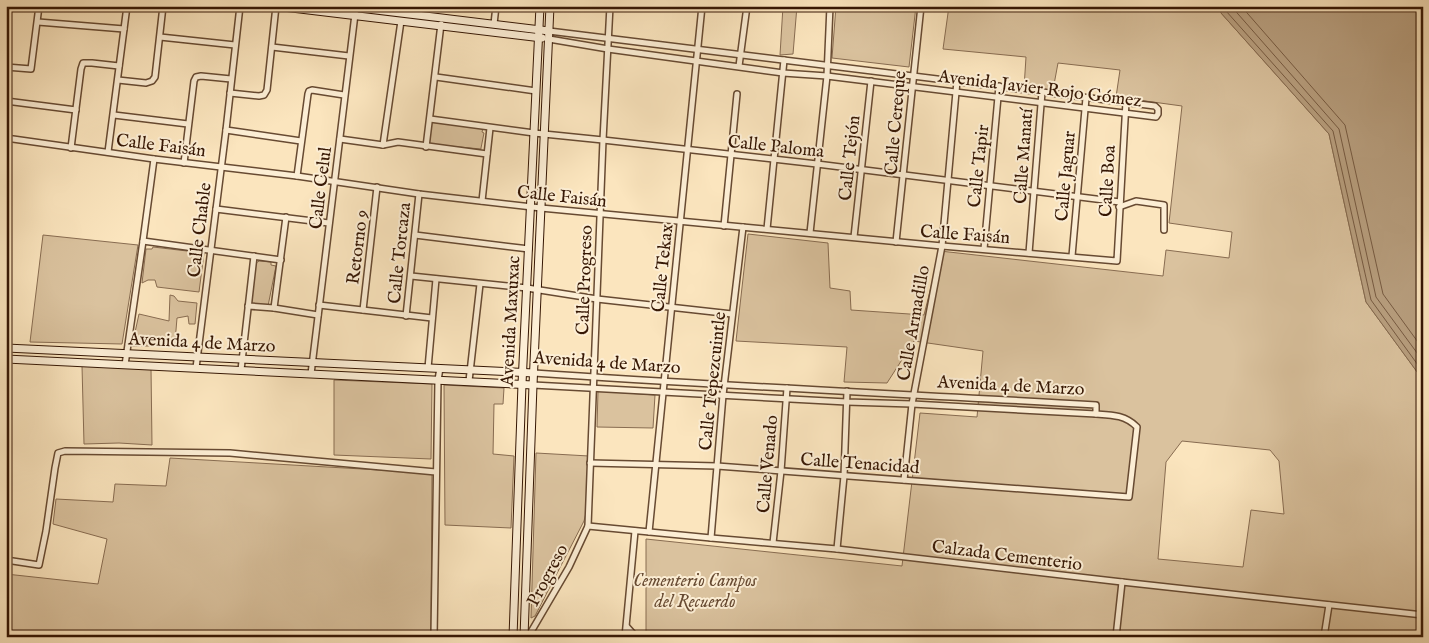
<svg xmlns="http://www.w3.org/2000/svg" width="1429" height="643" font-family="'IM FELL English',serif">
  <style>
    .green { fill: #dac29e; stroke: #886c51; fill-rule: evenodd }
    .water { fill: #b89f7f; stroke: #84694e }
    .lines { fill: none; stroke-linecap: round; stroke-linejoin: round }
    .shore { stroke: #775b42; stroke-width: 1 }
    .street-casing { stroke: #674a32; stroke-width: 8 }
    .secondary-casing { stroke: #361704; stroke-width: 9 }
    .street { stroke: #fceed5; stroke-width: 5 }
    .secondary { stroke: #fceed5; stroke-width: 7 }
    .labels { text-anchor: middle; stroke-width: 4; stroke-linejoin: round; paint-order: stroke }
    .street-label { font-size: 18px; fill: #361704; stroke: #fceed5 }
    .park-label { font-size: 18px; font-style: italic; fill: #674a32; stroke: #fceed5 }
  </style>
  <rect width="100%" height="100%" fill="#fbe5be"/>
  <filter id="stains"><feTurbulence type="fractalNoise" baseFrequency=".004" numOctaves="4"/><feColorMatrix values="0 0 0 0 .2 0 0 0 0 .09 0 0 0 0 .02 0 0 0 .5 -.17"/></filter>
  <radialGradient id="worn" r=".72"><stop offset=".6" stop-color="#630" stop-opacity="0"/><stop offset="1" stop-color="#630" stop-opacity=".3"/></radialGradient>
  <!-- green -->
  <g class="green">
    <polygon points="783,6 797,6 793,54 780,55"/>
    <polygon points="836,6 916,6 909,67 832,58"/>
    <path d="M949,6h271l1,7 108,121 37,168 57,78v257h-777v-98l256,27 18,-153 57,4 6,-66 -69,-10 -27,42 -43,-1 3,-35 -111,-6 12,-107 80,9 2,45 20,3 1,19 73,5 16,-64 223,25 3,-26 63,8 3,-26 -63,-9 13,-117 -66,-9 4,-27 -62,-7 -5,27 -29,-2 2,-31 -83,-8zM1182,441l88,9 9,11 5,53 -33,-4 -8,57 -85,-8 8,-97z"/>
    <polygon points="431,121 483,128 482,132 484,133 481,148 481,149 427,144"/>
    <polygon points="43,235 138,245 122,344 30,342"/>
    <polygon points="153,247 204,253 199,292 157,287 155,280 148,280 142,283 146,249 152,249"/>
    <polygon points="259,261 271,262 271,265 276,266 268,306 248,303 254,262 258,262"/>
    <polygon points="170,295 174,296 178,301 197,303 195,324 189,324 188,316 177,318 175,342 182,342 181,346 132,346 139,314 169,321"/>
    <polygon points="82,366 151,368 152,445 119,443 84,444"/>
    <polygon points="334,380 432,384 431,459 334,455"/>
    <polygon points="444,385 504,388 503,404 494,404 493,454 514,456 511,528 445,525"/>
    <polygon points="598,391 655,395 653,428 597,427"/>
    <polygon points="536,453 589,456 587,509 584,521 535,616 531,618"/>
    <polygon points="170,458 432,473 431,637 6,637 6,574 98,584 107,539 53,524 56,499 113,502 115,484 166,486"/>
  </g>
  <!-- water -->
  <polygon class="water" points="1220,6 1423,6 1423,380 1366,302 1329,134 1221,13"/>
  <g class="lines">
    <!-- shore -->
    <g class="shore">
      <polyline points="1225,6 1226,11 1333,131 1371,300 1423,372"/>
      <polyline points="1231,6 1339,129 1376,297 1423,361"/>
      <polyline points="1241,6 1345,125 1383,294 1423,349"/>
    </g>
    <defs>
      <g id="street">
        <polyline points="38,22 124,29"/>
        <polyline points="494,24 496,6"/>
        <polyline points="160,37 235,45"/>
        <polyline points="549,39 608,49 783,73 827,76 1156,117 1158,114 1158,109 1155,106 549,31"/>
        <polyline points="272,47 349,56"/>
        <polyline points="739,66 747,6"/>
        <polyline points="6,67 31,69 39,6"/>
        <polyline points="436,77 536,91"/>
        <polyline points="118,80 146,83 152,81 155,77 163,6"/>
        <polyline points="230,93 259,96 264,95 267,90 276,6"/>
        <polyline points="6,101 76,110"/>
        <polyline points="114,115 188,124"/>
        <polyline points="430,119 534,133 603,140 817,164 1120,202"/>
        <polyline points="226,130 301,141"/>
        <polyline points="6,138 154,159 297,176 419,194 541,208 942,246 1117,261 1126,102"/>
        <polyline points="340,139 383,145 398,142 487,154"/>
        <polyline points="383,145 401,21"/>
        <polyline points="426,147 441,24"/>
        <polyline points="71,148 81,69 83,63 92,63 119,66"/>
        <polyline points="108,152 127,6"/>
        <polyline points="184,163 194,81 196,77 201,76 231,79"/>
        <polyline points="297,176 308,94 309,91 312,90 344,95"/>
        <polyline points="482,201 490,128"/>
        <polyline points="1119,207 1136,201 1164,205 1164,230"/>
        <polyline points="216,209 329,223"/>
        <polyline points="724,226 737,94"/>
        <polyline points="767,229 784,60"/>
        <polyline points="810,233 827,76 830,6"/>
        <polyline points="415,235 529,249"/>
        <polyline points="854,237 871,81"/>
        <polyline points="143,241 281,260"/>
        <polyline points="896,242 921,6"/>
        <polyline points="984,249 999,86"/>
        <polyline points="1029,253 1042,92"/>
        <polyline points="1072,256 1086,98"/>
        <polyline points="411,276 527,288 597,299 732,314"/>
        <polyline points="319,305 432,318"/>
        <polyline points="248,306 274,308 318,315"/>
        <polyline points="274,308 286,217"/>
        <polyline points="363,310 377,187"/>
        <polyline points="406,316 419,194"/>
        <polyline points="125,365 143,241 154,159"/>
        <polyline points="196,368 226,130 240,6"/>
        <polyline points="428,368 436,279"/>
        <polyline points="241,370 254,256"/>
        <polyline points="311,374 356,6"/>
        <polyline points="469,381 480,284"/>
        <path d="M533,385l314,17 65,2 184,10v-9c-187,-11 -375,-19 -562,-32"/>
        <path d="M590,463l127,3 412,31 8,-70c-12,-12 -25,-12 -41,-13"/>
        <polyline points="904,480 912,404 942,246 957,81"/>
        <polyline points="588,526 711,538 837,549 1122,582 1423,615"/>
        <polyline points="649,532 702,6"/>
        <polyline points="711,538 723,395 743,227"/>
        <polyline points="773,543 781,471 787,388"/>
        <polyline points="837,549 844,476 847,391"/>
        <polyline points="6,560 39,565 46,531 55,468 58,453 65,451 230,453 436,472"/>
        <polyline points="627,627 636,637"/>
        <polyline points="434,637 438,380 440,368"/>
        <polyline points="528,637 569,567 588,526 603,140 610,6"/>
        <polyline points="625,637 635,531"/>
        <polyline points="1116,637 1122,582"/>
        <polyline points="1324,637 1329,605"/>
      </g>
      <g id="secondary">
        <polyline points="275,6 542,38"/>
        <polyline points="343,6 549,31"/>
        <polyline points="6,348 534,373"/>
        <polyline points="6,359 533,385"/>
        <polyline points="513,637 522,384 540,6"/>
        <polyline points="524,637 533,385 550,6"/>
      </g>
    </defs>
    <!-- street casing -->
    <use href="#street" class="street-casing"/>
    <!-- secondary casing -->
    <use href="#secondary" class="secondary-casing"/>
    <!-- street -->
    <use href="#street" class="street"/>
    <!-- secondary -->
    <use href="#secondary" class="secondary"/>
  </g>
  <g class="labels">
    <!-- street labels -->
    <g class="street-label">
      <text transform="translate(1040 88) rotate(7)" y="6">Avenida Javier Rojo Gómez</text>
      <text transform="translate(895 123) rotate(-85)" y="6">Calle Cereque</text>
      <text transform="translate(161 145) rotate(7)" y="6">Calle Faisán</text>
      <text transform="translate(776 146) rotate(6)" y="6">Calle Paloma</text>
      <text transform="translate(1023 156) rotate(-86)" y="6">Calle Manatí</text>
      <text transform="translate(849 158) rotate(-84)" y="6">Calle Tejón</text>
      <text transform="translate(978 166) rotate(-84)" y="6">Calle Tapir</text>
      <text transform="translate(1065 176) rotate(-85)" y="6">Calle Jaguar</text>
      <text transform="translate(1107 181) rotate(-87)" y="6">Calle Boa</text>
      <text transform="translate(320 188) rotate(-83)" y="6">Calle Celul</text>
      <text transform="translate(562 196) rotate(6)" y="6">Calle Faisán</text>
      <text transform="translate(199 230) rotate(-83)" y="6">Calle Chable</text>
      <text transform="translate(965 234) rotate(4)" y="6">Calle Faisán</text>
      <text transform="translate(357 247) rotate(-83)" y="6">Retorno 9</text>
      <text transform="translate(399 253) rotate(-84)" y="6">Calle Torcaza</text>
      <text transform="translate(662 268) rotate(-84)" y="6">Calle Tekax</text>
      <text transform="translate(584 280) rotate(-88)" y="6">Calle Progreso</text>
      <text transform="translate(510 321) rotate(-87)" y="6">Avenida Maxuxac</text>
      <text transform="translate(913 323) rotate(-80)" y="6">Calle Armadillo</text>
      <text transform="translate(202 342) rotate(3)" y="6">Avenida 4 de Marzo</text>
      <text transform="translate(607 362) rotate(4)" y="6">Avenida 4 de Marzo</text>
      <text transform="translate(712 381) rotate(-84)" y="6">Calle Tepezcuintle</text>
      <text transform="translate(1011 385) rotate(3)" y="6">Avenida 4 de Marzo</text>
      <text transform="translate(860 463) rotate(4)" y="6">Calle Tenacidad</text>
      <text transform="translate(767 464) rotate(-85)" y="6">Calle Venado</text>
      <text transform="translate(1007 555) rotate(7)" y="6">Calzada Cementerio</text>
      <text transform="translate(547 575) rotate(-62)" y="6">Progreso</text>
    </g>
    <!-- park labels -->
    <g class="park-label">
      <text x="695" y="586">Cementerio Campos<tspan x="695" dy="21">del Recuerdo</tspan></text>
    </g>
  </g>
  <!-- margin -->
  <rect width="1429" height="643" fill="none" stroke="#fbe5be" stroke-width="25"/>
  <rect x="8" y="8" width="1414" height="628" fill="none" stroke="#361704" stroke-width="2.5"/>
  <rect x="12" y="12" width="1404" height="618" fill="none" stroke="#361704"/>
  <rect width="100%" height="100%" filter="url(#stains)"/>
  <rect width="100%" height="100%" fill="url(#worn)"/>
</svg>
